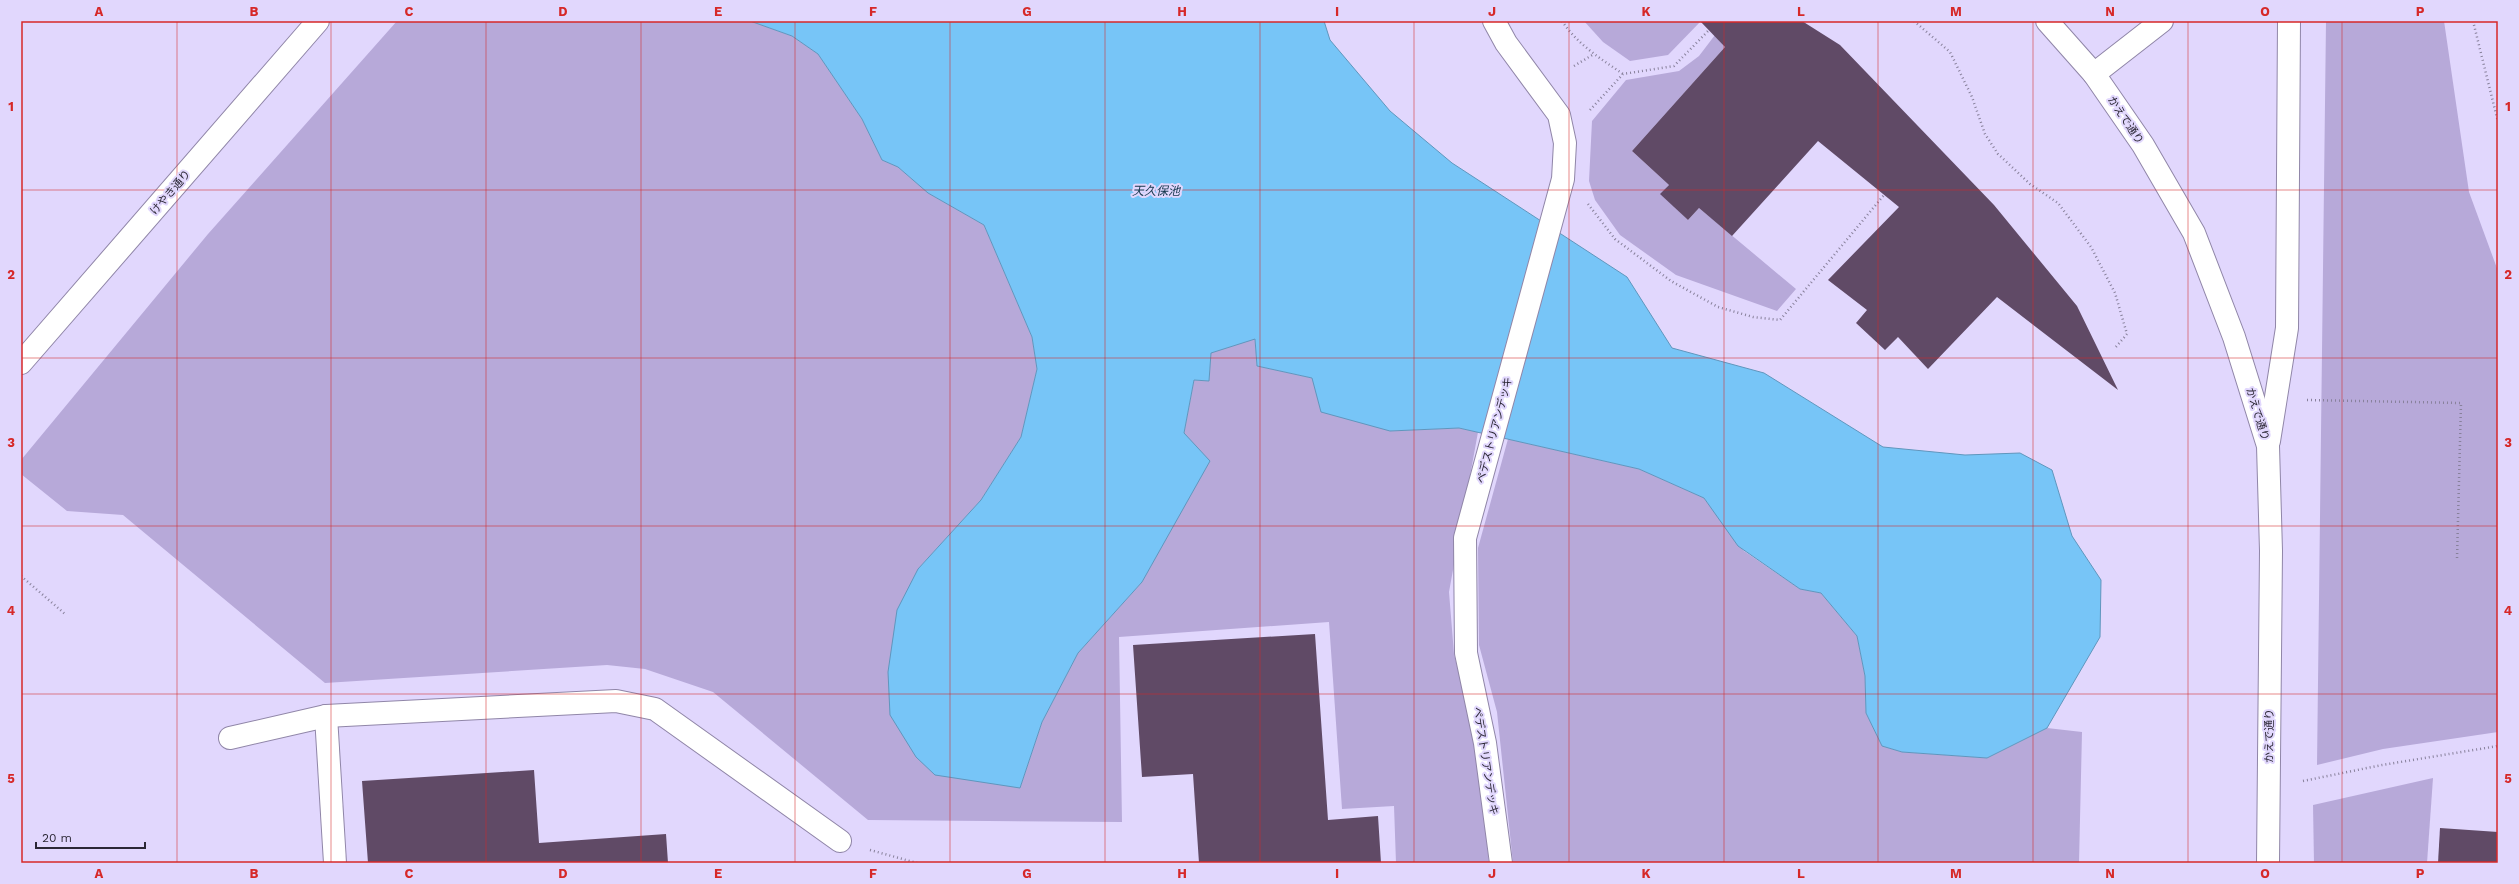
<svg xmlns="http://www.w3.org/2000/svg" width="2519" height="884" font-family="'Work Sans','Noto Sans JP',sans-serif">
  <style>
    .green { fill: #b7a9d9 }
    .water { fill: #77c5f7; stroke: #6096bd }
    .building { fill: #604a66 }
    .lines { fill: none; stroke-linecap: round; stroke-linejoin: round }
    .minor-casing { stroke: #9086a8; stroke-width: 24 }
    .path { stroke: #88819b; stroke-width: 2.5; stroke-dasharray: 1 3; stroke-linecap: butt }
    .minor { stroke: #fff; stroke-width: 22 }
    .grid { fill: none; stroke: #d62828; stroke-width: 1; stroke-opacity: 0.55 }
    .labels { text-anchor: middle; stroke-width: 4; stroke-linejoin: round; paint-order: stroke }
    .street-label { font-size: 11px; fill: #2b2735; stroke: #e1d7fd }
    .water-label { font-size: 12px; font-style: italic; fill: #13354a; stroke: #e1d7fd }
    .neatline { fill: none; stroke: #d62828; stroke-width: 1.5 }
    .grid-label { font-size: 13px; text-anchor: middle; font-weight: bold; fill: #d62828 }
  </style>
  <rect width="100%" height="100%" fill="#e1d7fd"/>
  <!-- green -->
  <g class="green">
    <polygon points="397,21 750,21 792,36 818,54 862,119 882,160 898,167 928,193 984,225 1032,337 1037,369 1021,437 981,500 918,569 1020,788 1042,722 1078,653 1142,582 1184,433 1194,380 1209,381 1211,353 1255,338 1257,366 1312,378 1390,431 1459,428 1478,432 1449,592 1454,654 1476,742 1489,863 1396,863 1394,806 1342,809 1329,622 1119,637 1122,822 868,820 713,692 645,669 607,665 325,683 123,515 67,511 21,474 21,460 208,234"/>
    <polygon points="1584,21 1701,21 1668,55 1630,61 1603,42"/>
    <polygon points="2326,21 2444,21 2469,192 2498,271 2498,732 2383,749 2317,765"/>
    <polygon points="1715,35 1725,47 1632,151 1669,185 1661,194 1688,220 1699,208 1796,289 1777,311 1676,275 1620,235 1595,200 1589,181 1592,121 1626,80 1679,71 1699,56"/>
    <polygon points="1508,439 1639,469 1704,498 1744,551 1800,589 1821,593 1857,636 1865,676 1866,713 1882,746 1902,752 1987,758 2047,728 2082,732 2079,863 1513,863 1497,712 1479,645 1478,548"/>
    <polygon points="2433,778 2427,863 2314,863 2313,805"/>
  </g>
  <!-- water -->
  <polygon class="water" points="750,21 1324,21 1330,40 1390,111 1452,163 1627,277 1672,348 1764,373 1883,447 1965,455 2020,453 2052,470 2072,536 2101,580 2100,637 2047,728 1987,758 1902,752 1882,746 1866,713 1865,676 1857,636 1821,593 1800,589 1738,546 1704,498 1639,469 1459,428 1390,431 1321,412 1312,378 1257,366 1255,339 1211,353 1209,381 1194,380 1184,433 1210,461 1142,582 1078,653 1042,722 1020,788 935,775 916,757 890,715 888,672 897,610 918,569 981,500 1021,437 1037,369 1032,337 984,225 928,193 898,167 882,160 862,119 818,54 792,36"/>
  <!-- building -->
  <g class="building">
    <polygon points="1700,21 1802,21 1840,45 1994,205 2077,306 2118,390 1997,297 1928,369 1898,337 1885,350 1856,323 1867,310 1828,280 1899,207 1818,141 1732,236 1699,208 1688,220 1660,194 1669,185 1632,151 1725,47"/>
    <polygon points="1315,634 1328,820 1378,816 1381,863 1199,863 1193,774 1142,777 1133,645"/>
    <polygon points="534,770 539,843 666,834 668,863 368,863 362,781"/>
    <polygon points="2440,828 2498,832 2498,863 2438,863"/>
  </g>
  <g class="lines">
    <defs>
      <g id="minor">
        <polyline points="1494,21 1506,43 1559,115 1565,143 1563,179 1465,538 1466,653 1485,743 1501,863"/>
        <polyline points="2047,21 2094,74 2143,145 2194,233 2234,337 2268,446 2271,551 2268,863"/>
        <polyline points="2094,74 2162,21"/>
        <polyline points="21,363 318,21"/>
        <polyline points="2269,441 2287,328 2289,21"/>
        <polyline points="326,716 335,863"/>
        <polyline points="230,738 326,716 616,701 655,709 840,841"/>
      </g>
    </defs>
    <!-- minor casing -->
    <use href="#minor" class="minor-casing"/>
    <!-- path -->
    <g class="path">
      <path d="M1562,21c15,23 39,38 61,53"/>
      <polyline points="1914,21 1950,52 1972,97 1985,134 1998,154 2030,184 2058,203 2091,247 2115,293 2127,334 2115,348"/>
      <polyline points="2473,21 2498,122"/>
      <polyline points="1574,66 1594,54"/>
      <polyline points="1590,110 1623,74 1674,66 1709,30"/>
      <polyline points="1588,204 1615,239 1671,281 1718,307 1753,317 1780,320 1884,195"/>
      <polyline points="2307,400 2461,403 2457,559"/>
      <polyline points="21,576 65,614"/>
      <polyline points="2303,781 2382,765 2498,746"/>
      <polyline points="870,850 917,863"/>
    </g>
    <!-- minor -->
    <use href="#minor" class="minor"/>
  </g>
  <!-- grid -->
  <path class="grid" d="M177,21v842M331,21v842M486,21v842M641,21v842M795,21v842M950,21v842M1105,21v842M1260,21v842M1414,21v842M1569,21v842M1724,21v842M1878,21v842M2033,21v842M2188,21v842M2342,21v842M21,190h2477M21,358h2477M21,526h2477M21,694h2477"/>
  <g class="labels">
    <!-- street labels -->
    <g class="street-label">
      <text transform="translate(2126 120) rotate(56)" y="4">かえで通り</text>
      <text transform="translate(170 192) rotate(-49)" y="4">けやき通り</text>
      <text transform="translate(2258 414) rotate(73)" y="4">かえで通り</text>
      <text transform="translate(1494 430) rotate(-75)" y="4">ペデストリアンデッキ</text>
      <text transform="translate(2269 736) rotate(-90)" y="4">かえで通り</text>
      <text transform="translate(1486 761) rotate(81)" y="4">ペデストリアンデッキ</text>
    </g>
    <!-- water labels -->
    <g class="water-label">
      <text x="1156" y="195">天久保池</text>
    </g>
  </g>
  <!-- border -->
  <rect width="2519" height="884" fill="none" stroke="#e1d7fd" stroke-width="44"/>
  <!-- scale -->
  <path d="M36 842v6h109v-6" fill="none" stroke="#2b2735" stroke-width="2"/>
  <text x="42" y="842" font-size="12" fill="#2b2735" stroke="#e1d7fd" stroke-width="3" paint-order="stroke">20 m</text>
  <rect x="22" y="22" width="2475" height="840" class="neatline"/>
  <g class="grid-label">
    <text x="99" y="16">A</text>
    <text x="254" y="16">B</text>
    <text x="409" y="16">C</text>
    <text x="563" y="16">D</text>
    <text x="718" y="16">E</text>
    <text x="873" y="16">F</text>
    <text x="1027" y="16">G</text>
    <text x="1182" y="16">H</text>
    <text x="1337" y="16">I</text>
    <text x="1492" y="16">J</text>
    <text x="1646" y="16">K</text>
    <text x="1801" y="16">L</text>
    <text x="1956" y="16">M</text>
    <text x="2110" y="16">N</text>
    <text x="2265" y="16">O</text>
    <text x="2420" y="16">P</text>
    <text x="11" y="111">1</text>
    <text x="2508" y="111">1</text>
    <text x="11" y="279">2</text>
    <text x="2508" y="279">2</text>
    <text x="11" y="447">3</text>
    <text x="2508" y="447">3</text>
    <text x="11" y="615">4</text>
    <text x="2508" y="615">4</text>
    <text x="11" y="783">5</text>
    <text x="2508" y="783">5</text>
    <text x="99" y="878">A</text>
    <text x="254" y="878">B</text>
    <text x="409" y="878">C</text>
    <text x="563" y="878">D</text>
    <text x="718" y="878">E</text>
    <text x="873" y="878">F</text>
    <text x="1027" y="878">G</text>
    <text x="1182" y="878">H</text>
    <text x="1337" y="878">I</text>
    <text x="1492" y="878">J</text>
    <text x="1646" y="878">K</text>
    <text x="1801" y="878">L</text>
    <text x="1956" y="878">M</text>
    <text x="2110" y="878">N</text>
    <text x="2265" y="878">O</text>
    <text x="2420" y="878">P</text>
  </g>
</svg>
